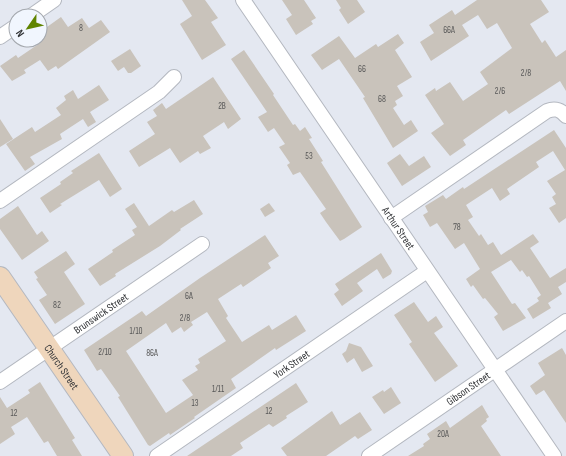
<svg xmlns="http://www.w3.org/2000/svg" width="566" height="456" font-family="'Sofia Sans Condensed',sans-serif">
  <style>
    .building { fill: #c9c3bb; fill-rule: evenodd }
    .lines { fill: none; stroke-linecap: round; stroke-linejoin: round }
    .street-casing { stroke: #b4b8c0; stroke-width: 16 }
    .secondary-casing { stroke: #b4b8c0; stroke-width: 22 }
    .street { stroke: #fff; stroke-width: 14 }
    .secondary { stroke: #efd6bc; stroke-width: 20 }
    .labels { text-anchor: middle; stroke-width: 4; stroke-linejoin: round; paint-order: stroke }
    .number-label { font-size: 9px; fill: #575757 }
    .street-label { font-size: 11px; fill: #313336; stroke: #f1f6fe }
  </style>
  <rect width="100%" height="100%" fill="#e4e8f1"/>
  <!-- building -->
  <g class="building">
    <polygon points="182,0 205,0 218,18 211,22 226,45 202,60 180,24 192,16"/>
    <polygon points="282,0 304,0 316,18 311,21 313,24 296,35 286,19 292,15"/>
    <polygon points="336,0 357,0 365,12 348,24 339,10 341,8"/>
    <polygon points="477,0 541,0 549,12 530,24 542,43 545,40 556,57 566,50 566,91 560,81 509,114 506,110 463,140 466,145 450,156 431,133 444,124 425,95 435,88 436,91 450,82 463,101 488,84 480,72 512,48 497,23 487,29 478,15 462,25 469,36 431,61 420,42 434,33 429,25 452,10 455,15"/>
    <polygon points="61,17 68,27 82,18 89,28 101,20 110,32 58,69 56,66 48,71 40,60 24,70 26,73 12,81 0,66 16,55 18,58 40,43 40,32"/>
    <polygon points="398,34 404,43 395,50 412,77 397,86 403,96 395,101 397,105 393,108 404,125 411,120 418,131 393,148 363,98 365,97 339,59 322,70 311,55 339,36 355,58 376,44 378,47"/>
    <polygon points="130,49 141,66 131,73 128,73 124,67 118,71 111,61"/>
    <polygon points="244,50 274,94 273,95 293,125 295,124 300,131 305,127 312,138 309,139 323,161 321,162 362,227 344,239 340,241 326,222 320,213 326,209 300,172 293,175 287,165 290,163 279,147 285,144 274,128 268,132 258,117 267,112 231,59"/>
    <polygon points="213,77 241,119 228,129 224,122 203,136 211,148 200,154 198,151 180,163 170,148 139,167 129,151 155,134 147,122 157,116 153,110 162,103 166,109"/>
    <polygon points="99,85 109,100 90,112 96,122 88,127 83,119 60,134 62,139 30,157 35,164 25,171 6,144 32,127 35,132 61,115 56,108 66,100 64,96 73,90 78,99"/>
    <polygon points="0,119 13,139 0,147"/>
    <polygon points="554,130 566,148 566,218 559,223 549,208 556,204 552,197 556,194 547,181 565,170 553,151 536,162 539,167 507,189 510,194 500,201 492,188 466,205 473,217 468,220 479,236 481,234 488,245 493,242 501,255 533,234 539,242 530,248 550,278 566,268 566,282 558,287 562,294 548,303 551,308 533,319 527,309 539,301 537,298 541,295 529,276 527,277 522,270 520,272 511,260 491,272 512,304 515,303 526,318 503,331 494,317 498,314 485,298 483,299 473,285 471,287 466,279 480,269 464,243 455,249 437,223 430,227 423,215 428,212 425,206 443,195 446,199 463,187 464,189"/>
    <polygon points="99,153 122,189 110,197 99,180 60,204 62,205 50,213 40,198 61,184 60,182 73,173 71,171"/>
    <polygon points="400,154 409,166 424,156 431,167 402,186 387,163"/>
    <polygon points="194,200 203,214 180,229 181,230 160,246 115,274 116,276 100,286 88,269 113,252 112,250 135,235 132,230 137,227 125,209 134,203 149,226 172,210 174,212"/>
    <polygon points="269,203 275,211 265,217 260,209"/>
    <polygon points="18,206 37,235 42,231 49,241 22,260 0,229 0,219"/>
    <path d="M265,235l14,21 -11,7 3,5 -28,19 -2,-3 -23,15 10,17 -2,2 16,24 27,-17 3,5 24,-15 10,16 -30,19 -1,-2 -44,31 5,9 -42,29 1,1 -25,17 -1,-2 -19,13 -2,-1 -30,-48 2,-1 -19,-27 -4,2 -13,-21 58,-39 4,5 54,-38zM207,312l19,29 -28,18 2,4 -5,3 3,4 -16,10 11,15 -27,18 -40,-62 40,-28 6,10 9,-6 3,5 9,-7 -2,-3z"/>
    <polygon points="66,251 75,264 64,272 85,304 55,324 39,300 47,295 36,279 38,278 34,272"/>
    <polygon points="381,253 392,271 391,274 383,279 377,269 357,283 363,291 342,306 334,294 339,290 335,284"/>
    <polygon points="414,302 428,322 436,316 443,327 434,333 458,366 435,382 409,344 412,342 394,315"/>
    <polygon points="349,343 361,347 373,366 362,372 354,358 347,363 342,354 346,351"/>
    <polygon points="562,348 566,355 566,423 544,390 536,395 530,386 545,375 538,363"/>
    <polygon points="40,382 75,438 72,440 82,456 57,456 48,441 44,443 27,417 11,427 15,434 0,444 0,397 7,408 30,393 28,390"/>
    <polygon points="296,383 308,402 286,416 287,418 273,427 269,424 240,443 243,448 231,456 187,456"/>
    <polygon points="391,387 401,403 384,414 372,397 383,390 384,392"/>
    <polygon points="482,405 489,417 486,419 487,421 481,426 501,456 408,456 424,446 423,444 430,439 427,434 446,421 450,428"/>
    <polygon points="332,411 340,425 360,412 372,430 358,439 355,436 326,456 287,456 281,448"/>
  </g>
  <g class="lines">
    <defs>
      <g id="street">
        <path id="s1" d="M243,0l311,456"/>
        <polyline points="31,16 54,0"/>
        <polyline points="0,37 16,26"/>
        <polyline points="0,201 159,92 174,77"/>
        <path d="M391,218l156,-107c8,-3 13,-2 19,5"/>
        <path id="s2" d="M0,382l202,-138"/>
        <path id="s3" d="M157,456l270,-185"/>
        <path id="s4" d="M369,456l197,-135"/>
      </g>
      <g id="secondary">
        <path id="s5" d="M0,277l123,179"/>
      </g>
    </defs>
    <!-- street casing -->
    <use href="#street" class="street-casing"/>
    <!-- secondary casing -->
    <use href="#secondary" class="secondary-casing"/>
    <!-- street -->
    <use href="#street" class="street"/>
    <!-- secondary -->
    <use href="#secondary" class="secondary"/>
  </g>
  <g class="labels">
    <!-- number labels -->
    <g class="number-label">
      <text x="81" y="31">8</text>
      <text x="449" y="33">66A</text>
      <text x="362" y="72">66</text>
      <text x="526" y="76">2/8</text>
      <text x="500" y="94">2/6</text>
      <text x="382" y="102">68</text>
      <text x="222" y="109">2B</text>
      <text x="309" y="159">53</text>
      <text x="457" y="230">78</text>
      <text x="189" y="299">6A</text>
      <text x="57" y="308">82</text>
      <text x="185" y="321">2/8</text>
      <text x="136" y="334">1/10</text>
      <text x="105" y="355">2/10</text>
      <text x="152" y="356">86A</text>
      <text x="218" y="392">1/11</text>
      <text x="195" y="406">13</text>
      <text x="269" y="414">12</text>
      <text x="14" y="416">12</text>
      <text x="443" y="437">20A</text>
    </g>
    <!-- street labels -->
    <g class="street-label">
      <text dy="4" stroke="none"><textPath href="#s1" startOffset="276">Arthur Street</textPath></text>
      <text dy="4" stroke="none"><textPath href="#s2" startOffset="122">Brunswick Street</textPath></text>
      <text dy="4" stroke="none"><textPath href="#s3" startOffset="163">York Street</textPath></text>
      <text dy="4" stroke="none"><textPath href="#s5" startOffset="109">Church Street</textPath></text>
      <text dy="4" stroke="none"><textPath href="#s4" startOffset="120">Gibson Street</textPath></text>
    </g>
  </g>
  <!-- north arrow -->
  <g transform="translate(28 28) rotate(236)"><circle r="19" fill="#f1f6fe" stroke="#a4a8ae"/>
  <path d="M0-3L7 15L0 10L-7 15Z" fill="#608400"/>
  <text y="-6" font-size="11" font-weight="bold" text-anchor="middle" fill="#313336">N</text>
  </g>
</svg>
